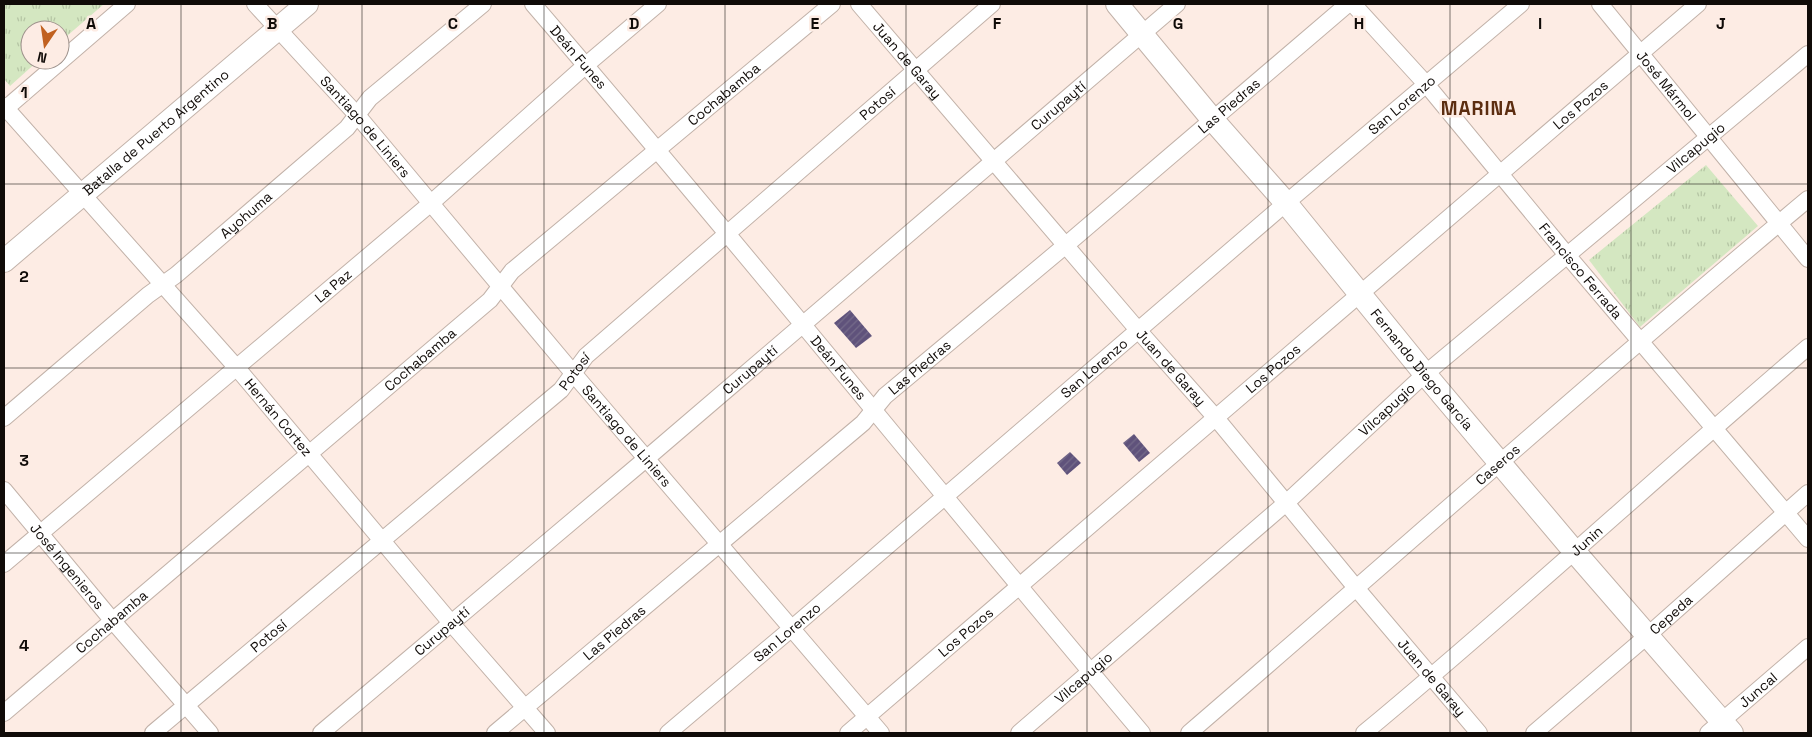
<svg xmlns="http://www.w3.org/2000/svg" width="1812" height="737" font-family="'Space Grotesk',sans-serif">
  <style>
    .park { fill: url(#park-tufts) }
    .building { fill: url(#building-hatch) }
    .lines { fill: none; stroke-linecap: round; stroke-linejoin: round }
    .minor-casing { stroke: #c2b2a9; stroke-width: 18 }
    .secondary-casing { stroke: #c2b2a9; stroke-width: 24 }
    .minor { stroke: #fff; stroke-width: 16 }
    .secondary { stroke: #fff; stroke-width: 22 }
    .grid { fill: none; stroke: #100b08; stroke-width: 1; stroke-opacity: 0.55 }
    .labels { text-anchor: middle; stroke-width: 5; stroke-linejoin: round; paint-order: stroke }
    .street-label { font-size: 14px; fill: #100b08; stroke: #fdece4 }
    .district-label { font-size: 19px; font-weight: bold; letter-spacing: 1px; fill: #5c2d10; stroke: #fdece4 }
    .grid-label { font-size: 16px; text-anchor: middle; font-weight: bold; fill: #100b08; stroke: #fdece4; stroke-width: 5; stroke-linejoin: round; paint-order: stroke }
  </style>
  <defs>
    <pattern id="park-tufts" width="24" height="20" patternUnits="userSpaceOnUse" patternTransform="scale(1.25)"><rect width="24" height="20" fill="#d4e7c1"/><path d="M3 7l-1-3M5 7V3M7 7l1-3M15 17l-1-3M17 17v-4M19 17l1-3" fill="none" stroke="#b5c5a4"/></pattern>
    <pattern id="building-hatch" width="6" height="6" patternUnits="userSpaceOnUse" patternTransform="scale(1.25)"><rect width="6" height="6" fill="#5f527b"/><path d="M-1 1l2-2M0 6l6-6M5 7l2-2" fill="none" stroke="#756b8a"/></pattern>
  </defs>
  <rect width="100%" height="100%" fill="#fdece4"/>
  <!-- park -->
  <g class="park">
    <polygon points="4,4 104,4 60,42 60,30 30,30 30,60 39,60 10,86 4,79"/>
    <polygon points="1706,165 1758,226 1640,327 1589,260"/>
  </g>
  <!-- building -->
  <g class="building">
    <polygon points="850,310 872,336 856,348 834,323"/>
    <polygon points="1134,434 1150,453 1139,462 1123,443"/>
    <polygon points="1070,452 1081,463 1067,475 1057,463"/>
  </g>
  <g class="lines">
    <defs>
      <g id="minor">
        <path id="s1" d="M255,4l102,111 216,258 308,360"/>
        <path id="s2" d="M533,4c207,240 405,487 609,729"/>
        <path id="s3" d="M859,4l279,326 78,88 141,171 122,144"/>
        <path id="s4" d="M1353,4l73,80 141,171 241,284"/>
        <path id="s5" d="M1600,4l208,255"/>
        <path id="s6" d="M4,106l233,262 215,256 95,109"/>
        <polyline points="4,110 127,4"/>
        <path id="s7" d="M4,418l144,-123 28,-20 171,-147 23,-30 113,-94"/>
        <path id="s8" d="M4,490l108,130 98,113"/>
        <path id="s9" d="M4,564l426,-360 156,-139 72,-61"/>
        <path id="s10" d="M4,713l486,-413 22,-29 320,-267"/>
        <path id="s11" d="M153,733l408,-343 25,-34 406,-352"/>
        <path id="s12" d="M321,733l326,-275 530,-454"/>
        <path id="s13" d="M495,733l368,-310 22,-27 181,-151 282,-241"/>
        <path id="s14" d="M668,733l123,-104 495,-426 235,-199"/>
        <path id="s15" d="M848,733l850,-729"/>
        <path id="s16" d="M1019,733l267,-230 139,-129 383,-320"/>
        <path id="s17" d="M1189,733c207,-178 410,-360 619,-534"/>
        <path id="s18" d="M1364,733c151,-125 295,-259 444,-386"/>
        <path id="s19" d="M1534,733l113,-97 161,-143"/>
        <path id="s20" d="M1708,733l100,-86"/>
      </g>
      <g id="secondary">
        <path id="s21" d="M1117,4l95,115 74,84 139,171 149,177 158,182"/>
        <path id="s22" d="M4,261l303,-257"/>
      </g>
    </defs>
    <!-- minor casing -->
    <use href="#minor" class="minor-casing"/>
    <!-- secondary casing -->
    <use href="#secondary" class="secondary-casing"/>
    <!-- minor -->
    <use href="#minor" class="minor"/>
    <!-- secondary -->
    <use href="#secondary" class="secondary"/>
  </g>
  <!-- grid -->
  <path class="grid" d="M181,4v729M362,4v729M544,4v729M725,4v729M906,4v729M1087,4v729M1268,4v729M1450,4v729M1631,4v729M4,184h1804M4,368h1804M4,553h1804"/>
  <g class="labels">
    <!-- street labels -->
    <g class="street-label">
      <text dy="5" stroke="none"><textPath href="#s2" startOffset="70">Deán Funes</textPath></text>
      <text dy="5" stroke="none"><textPath href="#s3" startOffset="74">Juan de Garay</textPath></text>
      <text dy="5" stroke="none"><textPath href="#s5" startOffset="105">José Mármol</textPath></text>
      <text dy="5" stroke="none"><textPath href="#s10" startOffset="950">Cochabamba</textPath></text>
      <text dy="5" stroke="none"><textPath href="#s11" startOffset="961">Potosí</textPath></text>
      <text dy="5" stroke="none"><textPath href="#s13" startOffset="966">Las Piedras</textPath></text>
      <text dy="5" stroke="none"><textPath href="#s14" startOffset="966">San Lorenzo</textPath></text>
      <text dy="5" stroke="none"><textPath href="#s12" startOffset="968">Curupaytí</textPath></text>
      <text dy="5" stroke="none"><textPath href="#s15" startOffset="965">Los Pozos</textPath></text>
      <text dy="5" stroke="none"><textPath href="#s1" startOffset="165">Santiago de Liniers</textPath></text>
      <text dy="5" stroke="none"><textPath href="#s22" startOffset="199">Batalla de Puerto Argentino</textPath></text>
      <text dy="5" stroke="none"><textPath href="#s16" startOffset="895">Vilcapugio</textPath></text>
      <text dy="5" stroke="none"><textPath href="#s7" startOffset="316">Ayohuma</textPath></text>
      <text dy="5" stroke="none"><textPath href="#s4" startOffset="351">Francisco Ferrada</textPath></text>
      <text dy="5" stroke="none"><textPath href="#s9" startOffset="431">La Paz</textPath></text>
      <text dy="5" stroke="none"><textPath href="#s10" startOffset="546">Cochabamba</textPath></text>
      <text dy="5" stroke="none"><textPath href="#s13" startOffset="561">Las Piedras</textPath></text>
      <text dy="5" stroke="none"><textPath href="#s3" startOffset="479">Juan de Garay</textPath></text>
      <text dy="5" stroke="none"><textPath href="#s2" startOffset="475">Deán Funes</textPath></text>
      <text dy="5" stroke="none"><textPath href="#s14" startOffset="561">San Lorenzo</textPath></text>
      <text dy="5" stroke="none"><textPath href="#s12" startOffset="562">Curupaytí</textPath></text>
      <text dy="5" stroke="none"><textPath href="#s15" startOffset="560">Los Pozos</textPath></text>
      <text dy="5" stroke="none"><textPath href="#s21" startOffset="476">Fernando Diego García</textPath></text>
      <text dy="5" stroke="none"><textPath href="#s11" startOffset="556">Potosí</textPath></text>
      <text dy="5" stroke="none"><textPath href="#s16" startOffset="490">Vilcapugio</textPath></text>
      <text dy="5" stroke="none"><textPath href="#s6" startOffset="415">Hernán Cortez</textPath></text>
      <text dy="5" stroke="none"><textPath href="#s1" startOffset="570">Santiago de Liniers</textPath></text>
      <text dy="5" stroke="none"><textPath href="#s17" startOffset="409">Caseros</textPath></text>
      <text dy="5" stroke="none"><textPath href="#s18" startOffset="294">Junin</textPath></text>
      <text dy="5" stroke="none"><textPath href="#s8" startOffset="99">José Ingenieros</textPath></text>
      <text dy="5" stroke="none"><textPath href="#s19" startOffset="181">Cepeda</textPath></text>
      <text dy="5" stroke="none"><textPath href="#s10" startOffset="141">Cochabamba</textPath></text>
      <text dy="5" stroke="none"><textPath href="#s12" startOffset="158">Curupaytí</textPath></text>
      <text dy="5" stroke="none"><textPath href="#s14" startOffset="156">San Lorenzo</textPath></text>
      <text dy="5" stroke="none"><textPath href="#s15" startOffset="155">Los Pozos</textPath></text>
      <text dy="5" stroke="none"><textPath href="#s13" startOffset="156">Las Piedras</textPath></text>
      <text dy="5" stroke="none"><textPath href="#s11" startOffset="151">Potosí</textPath></text>
      <text dy="5" stroke="none"><textPath href="#s3" startOffset="884">Juan de Garay</textPath></text>
      <text dy="5" stroke="none"><textPath href="#s16" startOffset="85">Vilcapugio</textPath></text>
      <text dy="5" stroke="none"><textPath href="#s20" startOffset="66">Juncal</textPath></text>
    </g>
    <!-- district labels -->
    <g class="district-label">
      <text x="1479" y="115">MARINA</text>
    </g>
  </g>
  <g class="grid-label">
    <text x="91" y="29">A</text>
    <text x="272" y="29">B</text>
    <text x="453" y="29">C</text>
    <text x="634" y="29">D</text>
    <text x="815" y="29">E</text>
    <text x="997" y="29">F</text>
    <text x="1178" y="29">G</text>
    <text x="1359" y="29">H</text>
    <text x="1540" y="29">I</text>
    <text x="1721" y="29">J</text>
    <text x="24" y="98">1</text>
    <text x="24" y="282">2</text>
    <text x="24" y="466">3</text>
    <text x="24" y="651">4</text>
  </g>
  <!-- border -->
  <rect width="1812" height="737" fill="none" stroke="#100b08" stroke-width="10"/>
  <!-- north arrow -->
  <g transform="translate(45 45) rotate(193)"><circle r="24" fill="#fdece4" stroke="#9e928c"/>
  <path d="M0-4L9 19L0 12L-9 19Z" fill="#c16120"/>
  <text y="-8" font-size="14" font-weight="bold" text-anchor="middle" fill="#100b08">N</text>
  </g>
</svg>
